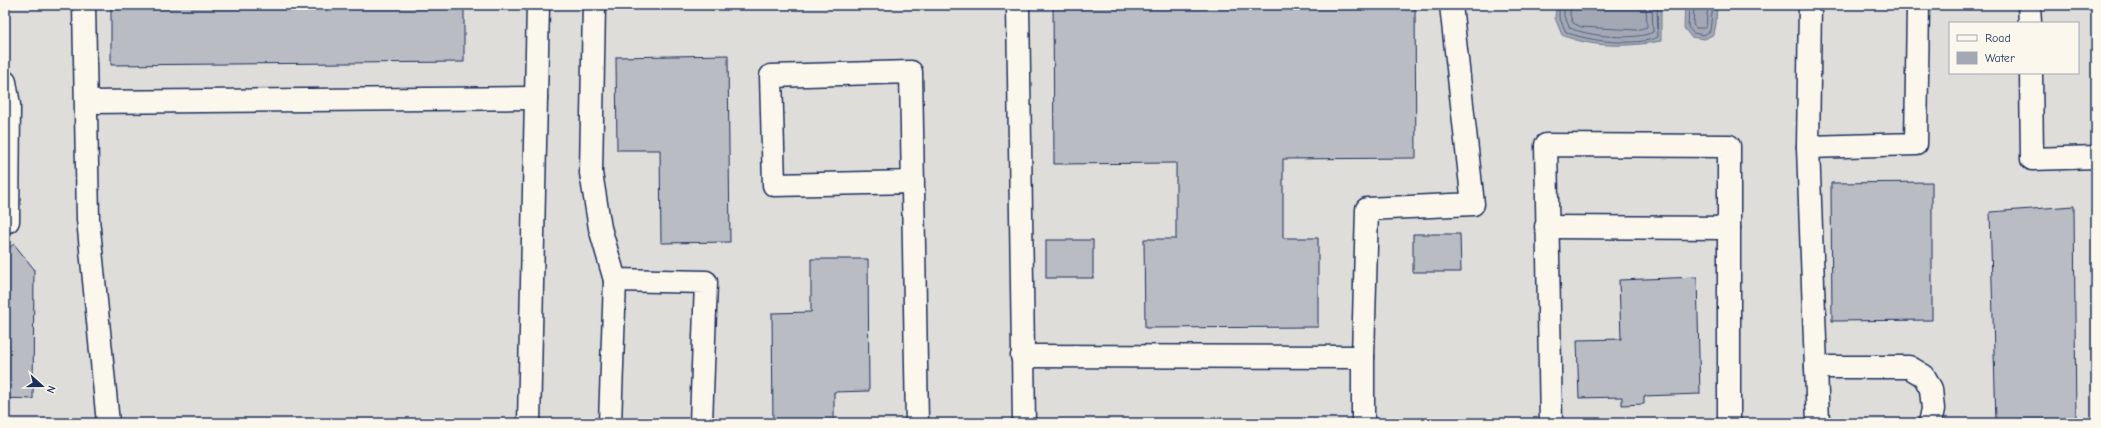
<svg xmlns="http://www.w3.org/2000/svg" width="2101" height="428" font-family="'Comic Neue',sans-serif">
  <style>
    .built { fill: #deddda; fill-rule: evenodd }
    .water { fill: #a3a8b4; stroke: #6d7892 }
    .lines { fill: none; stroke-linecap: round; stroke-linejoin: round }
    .shore { stroke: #515f80; stroke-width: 1 }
    .building { fill: #b9bcc3; stroke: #1b2f5e }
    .minor-casing { stroke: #1b2f5e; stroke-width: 25 }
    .minor { stroke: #fbf7ec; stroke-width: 22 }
  </style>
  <rect width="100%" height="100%" fill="#eeebe4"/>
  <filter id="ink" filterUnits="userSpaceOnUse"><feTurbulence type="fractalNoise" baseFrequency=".025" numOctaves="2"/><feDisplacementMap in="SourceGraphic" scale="8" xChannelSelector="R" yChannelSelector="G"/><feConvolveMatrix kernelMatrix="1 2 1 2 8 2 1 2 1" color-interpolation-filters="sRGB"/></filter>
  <g filter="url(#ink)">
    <!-- built -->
    <path class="built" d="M5,5h2091v418h-2091zM1950,23h128v50h-128z"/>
    <!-- water -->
    <g class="water">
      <path d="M1556,5h105v36c-32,6 -69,7 -99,-6l-7,-17z"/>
      <polygon points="1685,5 1717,5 1716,24 1714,34 1705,39 1691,37 1684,28"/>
    </g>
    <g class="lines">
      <!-- shore -->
      <g class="shore">
        <path d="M1559,5v12l7,15c20,9 71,15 92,5l-1,-32"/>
        <path d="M1564,5v11l6,12c17,8 65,13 83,4l-1,-27"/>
        <polyline points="1571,5 1570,15 1573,23 1581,27 1637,30 1647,27 1646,5"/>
        <polyline points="1689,5 1688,27 1693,33 1704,35 1710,31 1713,5"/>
        <polyline points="1694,5 1693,25 1696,28 1706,28 1708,5"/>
      </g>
    </g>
    <!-- building -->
    <g class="building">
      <polygon points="111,5 464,5 464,62 111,65"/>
      <polygon points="1053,5 1415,5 1416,158 1283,159 1283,238 1318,238 1318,327 1145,328 1144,239 1176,239 1176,163 1054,164"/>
      <polygon points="728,55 730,242 661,243 660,150 617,150 616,57"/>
      <polygon points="1932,182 1932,320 1832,321 1831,183"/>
      <polygon points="2074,206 2076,423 1996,423 1990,212"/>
      <polygon points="1413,234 1460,234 1461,272 1413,272"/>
      <rect x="1046" y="240" width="47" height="38"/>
      <polygon points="14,244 34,269 33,399 5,398 5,251"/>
      <polygon points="811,259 868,259 869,391 834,392 834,423 773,423 772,313 811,312"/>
      <polygon points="1697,277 1700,394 1644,396 1644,404 1622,405 1622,397 1579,398 1577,340 1621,339 1619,280"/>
    </g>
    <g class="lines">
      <defs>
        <g id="minor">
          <polyline points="84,5 88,219 108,423"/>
          <polyline points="594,5 591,173 600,228 615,280 706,282 701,423"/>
          <polyline points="1018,5 1024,423"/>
          <polyline points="1810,5 1808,147 1818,423"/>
          <polyline points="2029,5 2030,23"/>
          <polyline points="2031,73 2032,159 2096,157"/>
          <polyline points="5,82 9,105 8,221"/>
          <polyline points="87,102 536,98"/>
          <polyline points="1808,147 1916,144 1918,5"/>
          <polyline points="913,182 774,185 771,76 911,72 917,423"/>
          <polyline points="1546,227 1729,228"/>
          <polyline points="1022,356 1363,357"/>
          <polyline points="1816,367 1909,367 1924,376 1931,389 1933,409 1930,423"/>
          <polyline points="529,423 538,5"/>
          <polyline points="610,423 615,280"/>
          <polyline points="1363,423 1363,357 1367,209 1473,204 1451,5"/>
          <polyline points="1551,423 1546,145 1729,146 1729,423"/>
        </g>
      </defs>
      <!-- minor casing -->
      <use href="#minor" class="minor-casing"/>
      <!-- minor -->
      <use href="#minor" class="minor"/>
    </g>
  </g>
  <!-- margin -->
  <rect width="2101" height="428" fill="none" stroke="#fbf7ec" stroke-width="20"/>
  <rect x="10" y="10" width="2081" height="408" fill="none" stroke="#1b2f5e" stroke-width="1.5" filter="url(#ink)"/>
  <!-- legend -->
  <rect x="1949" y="22" width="130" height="52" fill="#fbf7ec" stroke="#a1a7b3"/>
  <rect x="1957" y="35" width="20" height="6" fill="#fbf7ec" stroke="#a1a7b3"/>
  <text x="1985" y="42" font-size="12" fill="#1b2f5e">Road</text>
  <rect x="1957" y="52" width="20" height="12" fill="#a3a8b4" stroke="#a1a7b3"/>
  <text x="1985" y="62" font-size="12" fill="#1b2f5e">Water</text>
  <!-- north arrow -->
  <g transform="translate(42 386) rotate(111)" stroke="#fbf7ec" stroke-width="3" paint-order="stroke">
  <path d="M0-3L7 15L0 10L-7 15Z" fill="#1b2f5e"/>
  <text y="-6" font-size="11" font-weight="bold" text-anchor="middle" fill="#1b2f5e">N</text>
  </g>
</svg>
